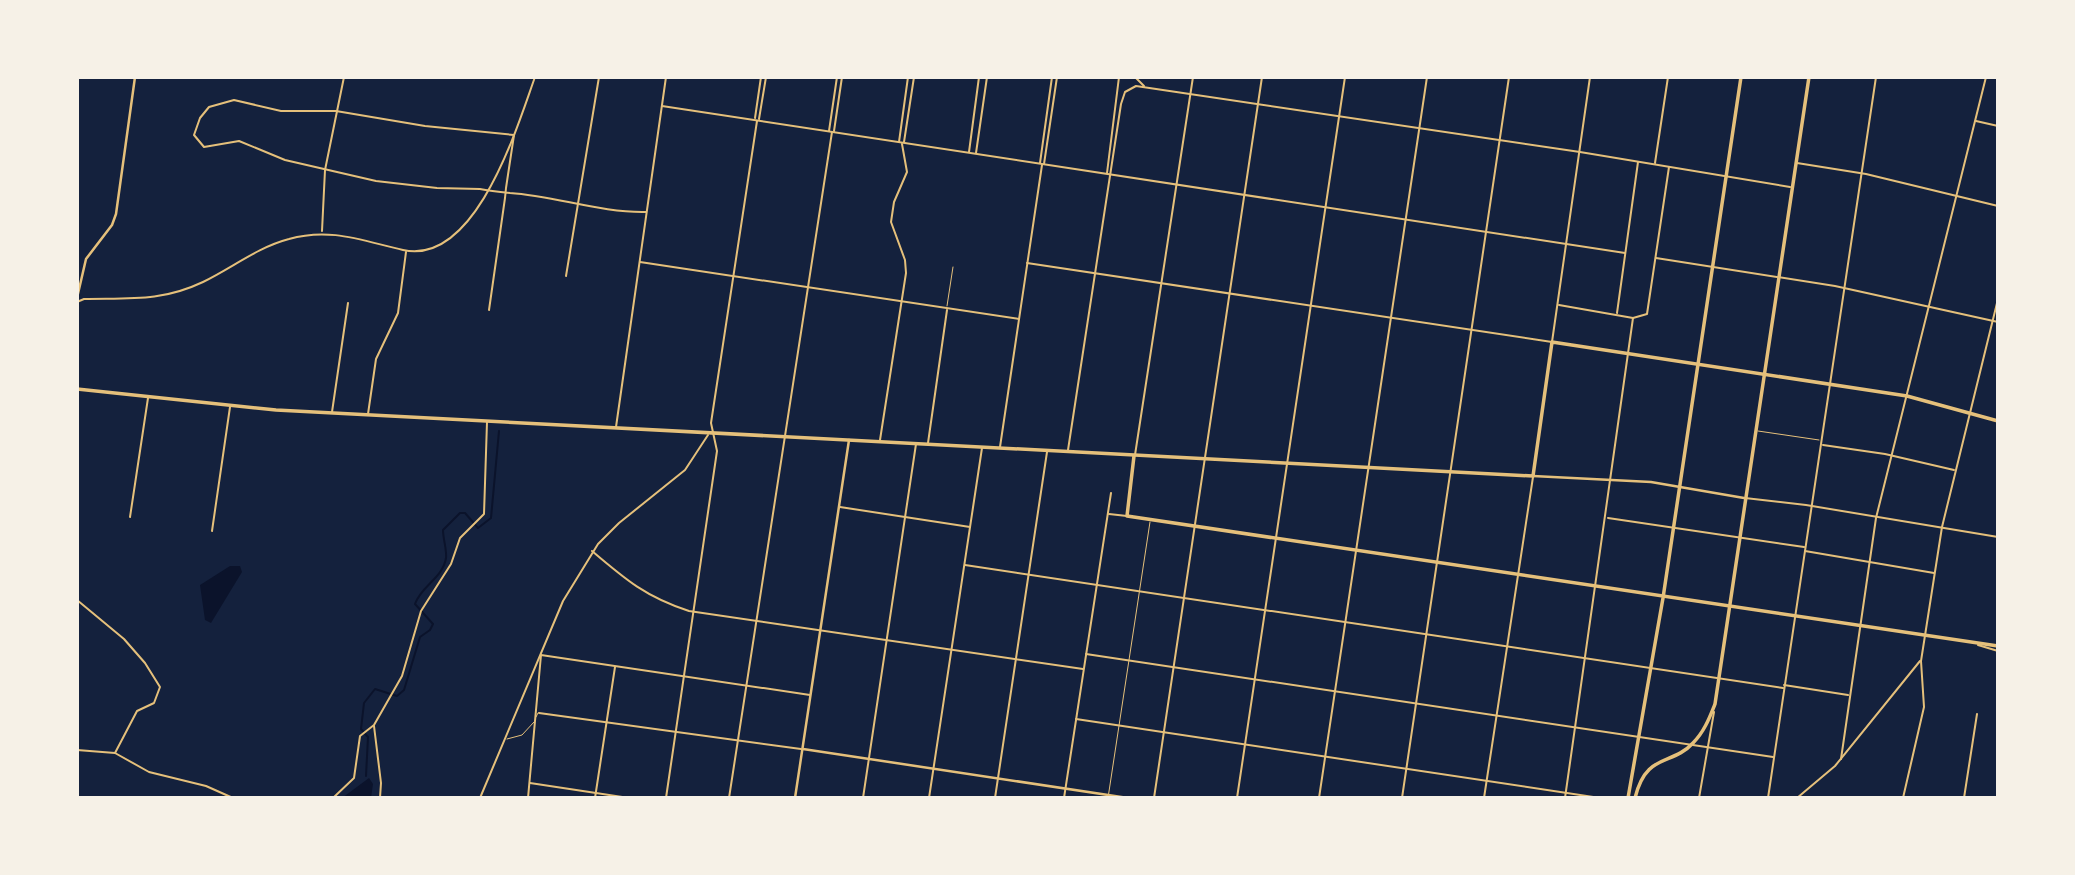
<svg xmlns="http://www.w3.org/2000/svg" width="2075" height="875" font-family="Lato,sans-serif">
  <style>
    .water { fill: #0b132b }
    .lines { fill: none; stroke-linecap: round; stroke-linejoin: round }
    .stream { stroke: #0b132b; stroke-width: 2 }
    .service { stroke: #e5c07b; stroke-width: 1 }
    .minor { stroke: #e5c07b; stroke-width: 2 }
    .tertiary { stroke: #e5c07b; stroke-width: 2.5 }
    .primary { stroke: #e5c07b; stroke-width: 3.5 }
    .trunk { stroke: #e5c07b; stroke-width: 3.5 }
  </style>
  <rect width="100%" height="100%" fill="#14213d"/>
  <!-- water -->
  <g class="water">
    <polygon points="230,566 240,566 242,572 211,623 205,620 200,585"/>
    <polygon points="369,778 373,784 371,798 342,798"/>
  </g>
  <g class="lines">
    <!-- stream -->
    <path class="stream" d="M366,776l2,-39 -7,-8 3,-26 11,-14 22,7 7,-6 16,-53 10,-7 3,-6 -18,-20c6,-18 28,-26 31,-46 1,-8 -3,-19 -3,-28l17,-17h5l13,15 13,-10 8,-87"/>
    <!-- service -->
    <g class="service">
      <polyline points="947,306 953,267"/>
      <polyline points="1758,431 1819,440"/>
      <polyline points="536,717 538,713"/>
      <polyline points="507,739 522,735 534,722"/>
      <polyline points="1108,798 1150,522"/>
    </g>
    <!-- minor -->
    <g class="minor">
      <polyline points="1135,77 1144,86"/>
      <polyline points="662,106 1625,253"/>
      <polyline points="755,118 761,77"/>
      <polyline points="759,119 766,77"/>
      <polyline points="1976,121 1998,126"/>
      <polyline points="829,131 837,77"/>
      <polyline points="834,131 842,77"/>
      <polyline points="899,142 908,77"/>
      <polyline points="904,142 914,77"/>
      <polyline points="969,152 979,77"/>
      <polyline points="976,153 987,77"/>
      <polyline points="1040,163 1052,77"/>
      <polyline points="1655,163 1668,77"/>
      <polyline points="1797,163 1866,174 1998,206"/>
      <polyline points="1044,164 1057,77"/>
      <polyline points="1107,173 1119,77"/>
      <polyline points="322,231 325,170 344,77"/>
      <polyline points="1656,258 1835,286 1998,322"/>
      <polyline points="640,262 1019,319"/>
      <polyline points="1027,263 1552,342 1590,77"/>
      <polyline points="566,276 599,77"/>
      <path d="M77,302l7,-3c45,-1 77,3 119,-17 29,-14 55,-35 86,-43 41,-12 74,2 114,11 73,16 114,-123 132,-173"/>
      <polyline points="1559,305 1633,318 1647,314 1669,167"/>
      <path d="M489,310c5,-37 11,-75 16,-112l1,-10 8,-53 -89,-9 -89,-15h-55l-47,-11 -25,7 -9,11 -6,17 10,12 35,-6 46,19 91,21 61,7 43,1c10,2 20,3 30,4 46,3 90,20 136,19"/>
      <polyline points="1617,313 1638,162"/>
      <polyline points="332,412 348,303"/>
      <polyline points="368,414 376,359 398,313 406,252"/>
      <polyline points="616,427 666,77"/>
      <polyline points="880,440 906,273 905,260 891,222 894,202 907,172 902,144"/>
      <polyline points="928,443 947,310"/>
      <polyline points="1823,445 1885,454 1954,470"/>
      <polyline points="1000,447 1042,165"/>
      <polyline points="1068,450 1121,104 1125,92 1136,86 1580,152 1790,187"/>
      <polyline points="1135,455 1193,77"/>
      <polyline points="1745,498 1806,505 1998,537"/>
      <polyline points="840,507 970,527"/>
      <polyline points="1109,514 1127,516"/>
      <polyline points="130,517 148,398"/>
      <polyline points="1608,518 1804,547"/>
      <polyline points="212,531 230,407"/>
      <path d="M592,551c34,29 54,46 97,60l394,58"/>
      <polyline points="1805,551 1934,573"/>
      <polyline points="965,565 1783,688"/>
      <polyline points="77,600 124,639 145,663 160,687 154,703 137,711 115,753"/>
      <polyline points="1978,645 1998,651"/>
      <polyline points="1086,654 1773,757"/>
      <polyline points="1784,685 1848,695"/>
      <polyline points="539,713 801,749"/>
      <polyline points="1076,719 1600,798"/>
      <polyline points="374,726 381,783 380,798"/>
      <polyline points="77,750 115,753 149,772 206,786 233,798"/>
      <polyline points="1841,759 1876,518 1986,77"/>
      <polyline points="530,783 629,798"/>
      <polyline points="333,798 354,778 360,736 374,725 402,676 421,611 451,564 460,538 484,514 487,422"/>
      <polyline points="480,798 563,601 598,544 619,523 685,470 708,435"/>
      <polyline points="528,798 541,655 810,695"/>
      <polyline points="595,798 615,667"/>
      <polyline points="666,798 717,451 711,423 757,121"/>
      <polyline points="729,798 832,132"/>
      <polyline points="863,798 916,444"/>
      <polyline points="929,798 982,448"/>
      <polyline points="995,798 1047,452"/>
      <polyline points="1064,798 1111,493"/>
      <polyline points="1154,798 1262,77"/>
      <polyline points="1237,798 1345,77"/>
      <polyline points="1319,798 1427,77"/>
      <polyline points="1402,798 1509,77"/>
      <polyline points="1484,798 1533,477"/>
      <polyline points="1565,798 1633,318"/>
      <polyline points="1699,798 1714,712"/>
      <polyline points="1768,798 1876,77"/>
      <polyline points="1797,798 1835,766 1920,661"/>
      <polyline points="1903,798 1924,707 1921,661 1942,527 1998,299"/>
      <polyline points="1964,798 1977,714"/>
    </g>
    <!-- tertiary -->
    <g class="tertiary">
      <polyline points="77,298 86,259 112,225 116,214 135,77"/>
      <polyline points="1533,476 1651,482 1744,498"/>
      <polyline points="803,749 1128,798"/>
      <polyline points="795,798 849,440"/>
    </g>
    <!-- primary -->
    <g class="primary">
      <polyline points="77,389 276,410 1533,476 1552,342 1907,396 1998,421"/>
      <polyline points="1134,456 1127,516 1998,646"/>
    </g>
    <!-- trunk -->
    <g class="trunk">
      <polyline points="1628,798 1663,598 1741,77"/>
      <path d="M1635,798c11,-46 37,-32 58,-55 11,-11 16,-24 22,-39l94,-627"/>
    </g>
  </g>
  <!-- border -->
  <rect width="2075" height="875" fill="none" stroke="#f6f1e7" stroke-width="158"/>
</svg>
